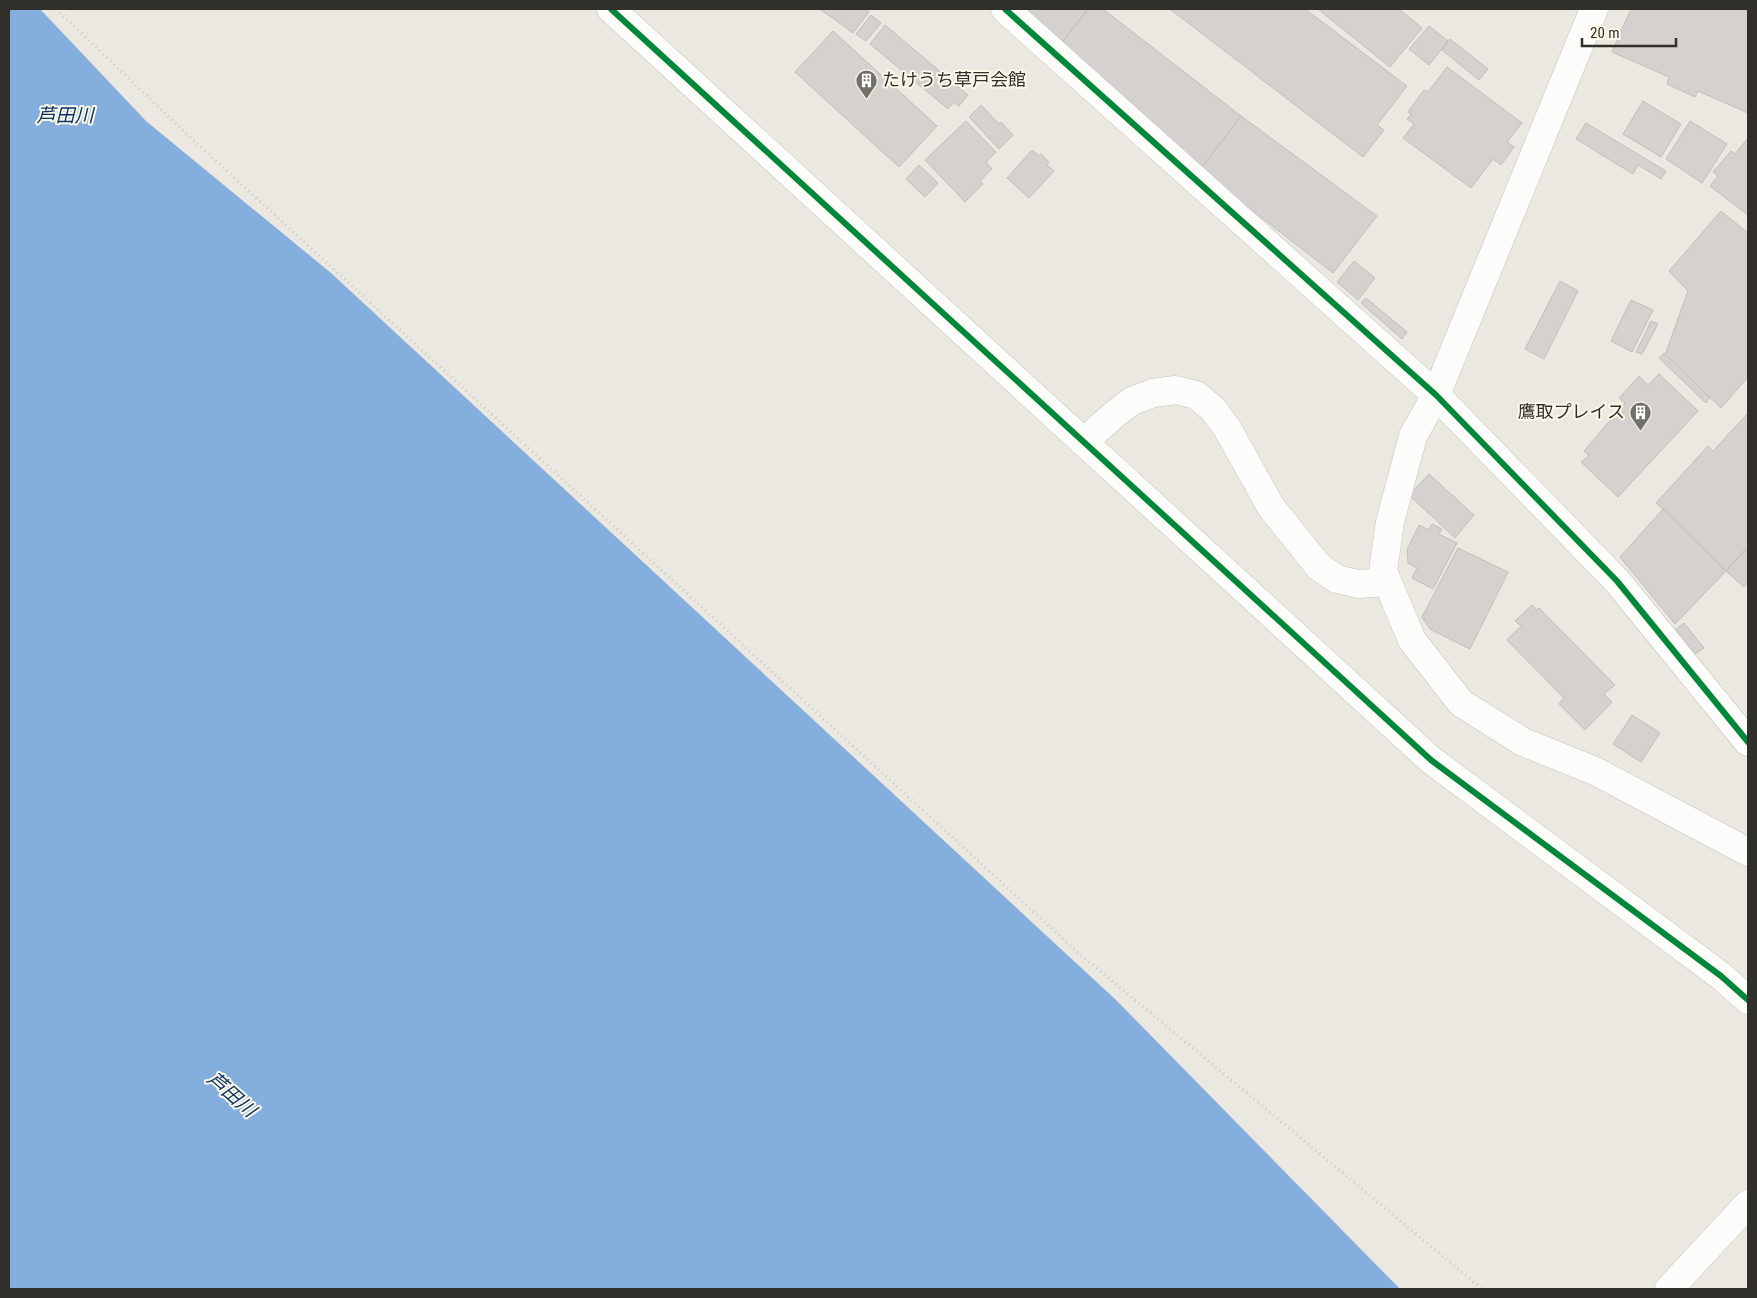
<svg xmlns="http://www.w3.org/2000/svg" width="1757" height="1298" font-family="'Roboto Condensed','Noto Sans JP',sans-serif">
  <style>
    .water { fill: #83aede }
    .building { fill: #d5d1cf; stroke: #c1bebc }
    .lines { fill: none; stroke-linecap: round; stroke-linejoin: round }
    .minor-casing { stroke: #c5c4be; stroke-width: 29 }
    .tertiary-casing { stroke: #c5c4be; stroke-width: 29 }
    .primary-casing { stroke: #c5c4be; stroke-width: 29 }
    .path { stroke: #c8c8c4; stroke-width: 3; stroke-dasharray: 1 4; stroke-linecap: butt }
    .minor { stroke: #fcfcfa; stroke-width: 28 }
    .tertiary { stroke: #fcfcfa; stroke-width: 28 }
    .primary { stroke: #fcfcfa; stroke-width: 28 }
    .cycleway-casing { stroke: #fcf8e9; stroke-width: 9 }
    .cycleway { stroke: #00873e; stroke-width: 6 }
    .labels { text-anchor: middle; stroke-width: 4; stroke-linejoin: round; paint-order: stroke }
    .poi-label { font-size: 18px; fill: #302f29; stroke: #fcf8e9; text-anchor: start }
    .water-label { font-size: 19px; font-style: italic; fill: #083563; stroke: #fcf8e9 }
  </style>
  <rect width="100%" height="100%" fill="#eae8e0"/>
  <!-- water -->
  <polygon class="water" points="9,9 40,9 146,121 331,273 1116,1000 1400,1289 9,1289"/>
  <!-- building -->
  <g class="building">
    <polygon points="820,9 865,9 869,12 853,33"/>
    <polygon points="997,9 1088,9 1054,53"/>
    <polygon points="1088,9 1103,9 1241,116 1200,170 1054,53"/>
    <polygon points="1170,9 1305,9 1407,86 1377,125 1384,130 1363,157"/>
    <polygon points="1318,9 1399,9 1422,28 1390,67"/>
    <polygon points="1631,9 1748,9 1748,113 1698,91 1695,97 1667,84 1669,77 1612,52"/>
    <polygon points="871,15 881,23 866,41 856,34"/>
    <polygon points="885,25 968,95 959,106 954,102 948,109 870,44"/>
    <polygon points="1429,26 1448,41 1429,65 1409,49"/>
    <polygon points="833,31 937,126 899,167 795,72"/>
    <polygon points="1450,39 1488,69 1479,80 1442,50"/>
    <polygon points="1447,67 1522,123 1507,142 1514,147 1501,165 1493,159 1471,188 1403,138 1414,124 1407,119 1411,114 1408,112 1424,90 1428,92"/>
    <polygon points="1643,101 1681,124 1661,157 1623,134"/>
    <polygon points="981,105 999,124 1001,122 1013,135 999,149 969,117"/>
    <polygon points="1241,116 1377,216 1333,273 1200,170"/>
    <polygon points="966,121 996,152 986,162 992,169 980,181 983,184 965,202 925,160"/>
    <polygon points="1690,121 1727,144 1702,183 1666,159"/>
    <polygon points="1586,123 1666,171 1661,179 1638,165 1633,174 1576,139"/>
    <polygon points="1748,138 1748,215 1710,186 1718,176 1713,172 1731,151 1735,154"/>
    <polygon points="1032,150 1039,156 1041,154 1049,162 1047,165 1054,171 1029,198 1007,178"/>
    <polygon points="919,165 938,183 925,197 906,179"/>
    <polygon points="1721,211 1748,233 1748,377 1721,408 1665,355 1688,291 1669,271"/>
    <polygon points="1354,261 1375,278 1358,300 1337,282"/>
    <polygon points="1560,281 1578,291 1544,359 1525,349"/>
    <polygon points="1366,298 1407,332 1402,339 1361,303"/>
    <polygon points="1631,300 1653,310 1632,352 1611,341"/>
    <polygon points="1651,321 1658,324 1642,354 1636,352"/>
    <polygon points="1664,353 1710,398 1706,403 1659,358"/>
    <polygon points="1659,374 1698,411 1618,497 1581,462 1589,455 1584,451 1625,403 1619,398 1639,376 1648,385"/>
    <polygon points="1748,413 1748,546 1726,571 1656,503 1708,446 1713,451"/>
    <polygon points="1429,474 1474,515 1455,538 1409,495"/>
    <polygon points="1663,509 1726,571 1675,624 1620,557"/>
    <polygon points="1432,524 1442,529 1439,534 1457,543 1433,589 1412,578 1417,568 1408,563 1407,550 1419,525 1429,530"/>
    <polygon points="1748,547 1748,582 1744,587 1726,571"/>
    <polygon points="1458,548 1508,572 1470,649 1430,629 1422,617"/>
    <polygon points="1532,605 1537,610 1539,608 1615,685 1604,694 1612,702 1585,730 1559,704 1564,698 1507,640 1521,626 1515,621"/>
    <polygon points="1684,623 1704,648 1695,654 1675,630"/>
    <polygon points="1632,715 1660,733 1641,762 1613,744"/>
  </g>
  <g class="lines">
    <defs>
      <g id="minor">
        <polyline points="1005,9 1436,395 1617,581 1748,742"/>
        <polyline points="1523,742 1461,703 1412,640 1383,571 1390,522 1413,436 1436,395 1594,9"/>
      </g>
      <g id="tertiary">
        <polyline points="611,9 1431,760 1721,976 1748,1000"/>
        <polyline points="1083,442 1115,414 1132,401 1153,393 1176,390 1196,395 1213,409 1227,428 1271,507 1319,567 1337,579 1358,584 1386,582"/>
        <polyline points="1523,742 1595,771 1748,852"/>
      </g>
      <polyline id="primary" points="1669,1289 1748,1204"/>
    </defs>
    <!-- minor casing -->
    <use href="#minor" class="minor-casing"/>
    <!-- tertiary casing -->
    <use href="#tertiary" class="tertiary-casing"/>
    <!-- primary casing -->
    <use href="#primary" class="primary-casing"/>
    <!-- path -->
    <polyline class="path" points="56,9 192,139 1075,950 1482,1289"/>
    <!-- minor -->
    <use href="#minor" class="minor"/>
    <!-- tertiary -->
    <use href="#tertiary" class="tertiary"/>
    <!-- primary -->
    <use href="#primary" class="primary"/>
    <defs>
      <g id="cycleway">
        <polyline points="611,9 1431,760 1721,976 1748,1000"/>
        <polyline points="1005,9 1436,395 1617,581 1748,742"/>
      </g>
    </defs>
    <!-- cycleway casing -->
    <use href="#cycleway" class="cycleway-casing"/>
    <!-- cycleway -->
    <use href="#cycleway" class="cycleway"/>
  </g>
  <!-- icons -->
  <defs>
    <symbol id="building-pin" viewBox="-11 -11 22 30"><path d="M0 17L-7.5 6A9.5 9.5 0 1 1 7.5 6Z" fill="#717069" stroke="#fcf8e9"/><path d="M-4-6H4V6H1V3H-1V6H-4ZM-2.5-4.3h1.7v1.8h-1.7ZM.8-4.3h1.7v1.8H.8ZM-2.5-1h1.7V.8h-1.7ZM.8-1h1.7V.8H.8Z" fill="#fff"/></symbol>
  </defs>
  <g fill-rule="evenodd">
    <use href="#building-pin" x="854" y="68" width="25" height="34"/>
    <use href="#building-pin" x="1628" y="400" width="25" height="34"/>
  </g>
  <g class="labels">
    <!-- poi labels -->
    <g class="poi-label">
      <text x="882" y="86">たけうち草戸会館</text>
      <text x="1625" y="418" text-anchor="end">鷹取プレイス</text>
    </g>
    <!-- water labels -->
    <g class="water-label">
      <text x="65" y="122">芦田川</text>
      <text transform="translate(232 1094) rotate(41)" y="7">芦田川</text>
    </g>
  </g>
  <!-- border -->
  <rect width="1757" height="1298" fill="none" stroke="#302f29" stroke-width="20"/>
  <!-- scale -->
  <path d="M1582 38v8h94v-8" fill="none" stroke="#302f29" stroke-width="2.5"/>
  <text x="1590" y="38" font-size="15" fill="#302f29" stroke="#fcf8e9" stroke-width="4" paint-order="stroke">20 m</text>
</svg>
